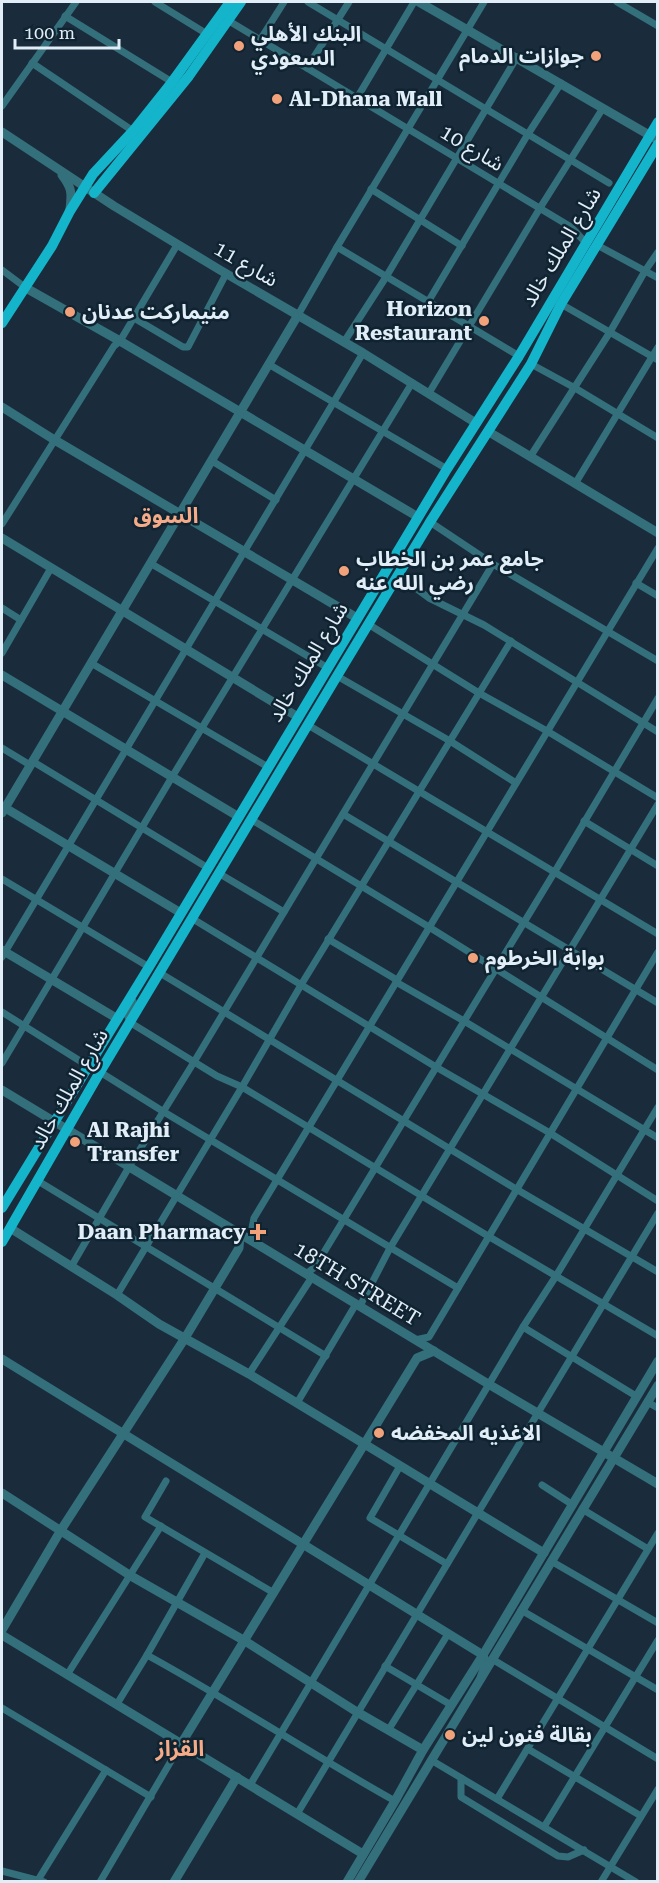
<svg xmlns="http://www.w3.org/2000/svg" width="659" height="1883" font-family="'Roboto Serif','Noto Sans Arabic',serif">
  <style>
    .lines { fill: none; stroke-linecap: round; stroke-linejoin: round }
    .minor { stroke: #34707b; stroke-width: 7 }
    .tertiary { stroke: #34707b; stroke-width: 9 }
    .primary { stroke: #14b4cb; stroke-width: 10 }
    .poi-dot { fill: #f1a27b; stroke: #102331; stroke-width: 2 }
    .labels { text-anchor: middle; stroke-width: 5; stroke-linejoin: round; paint-order: stroke }
    .poi-label { font-size: 21px; font-weight: bold; fill: #e1edf7; stroke: #102331; text-anchor: start }
    .street-label { font-size: 21px; fill: #e1edf7; stroke: #102331 }
    .neighbourhood-label { font-size: 22px; font-weight: bold; fill: #f5ab87; stroke: #102331 }
  </style>
  <rect width="100%" height="100%" fill="#1a2c3c"/>
  <g class="lines">
    <!-- minor -->
    <g class="minor">
      <polyline points="155,2 207,34"/>
      <polyline points="308,2 609,183"/>
      <polyline points="617,2 658,26"/>
      <polyline points="65,16 172,82"/>
      <polyline points="229,17 229,21 571,227 586,243"/>
      <polyline points="260,40 284,2"/>
      <polyline points="32,63 133,131"/>
      <polyline points="307,68 349,2"/>
      <polyline points="357,98 414,2"/>
      <polyline points="2,106 76,2"/>
      <polyline points="371,189 462,246"/>
      <polyline points="597,245 658,278"/>
      <polyline points="337,247 519,356"/>
      <polyline points="2,270 26,288"/>
      <polyline points="428,302 528,134 561,83"/>
      <polyline points="561,304 658,360"/>
      <polyline points="298,315 337,247 484,2"/>
      <polyline points="134,318 183,347 188,347 226,274"/>
      <polyline points="344,342 386,277 517,57"/>
      <polyline points="531,364 575,388 658,438"/>
      <polyline points="270,365 447,469"/>
      <polyline points="429,393 540,208 603,108"/>
      <polyline points="530,457 610,332 645,271 658,252"/>
      <polyline points="212,461 276,500"/>
      <polyline points="575,484 658,347"/>
      <polyline points="430,522 493,564 658,661"/>
      <polyline points="2,524 114,346 120,341 177,245"/>
      <polyline points="150,563 328,668"/>
      <polyline points="398,575 429,598 484,625 658,732"/>
      <polyline points="636,583 658,596"/>
      <polyline points="2,608 21,620"/>
      <polyline points="368,624 479,693 547,731 658,798"/>
      <polyline points="2,653 51,568"/>
      <polyline points="91,663 268,767"/>
      <polyline points="337,676 450,741 516,783"/>
      <polyline points="308,725 658,934"/>
      <polyline points="2,748 30,765"/>
      <polyline points="32,761 208,868"/>
      <polyline points="343,814 658,1003"/>
      <polyline points="252,820 429,927 658,1070"/>
      <polyline points="584,821 658,866"/>
      <polyline points="220,874 284,912"/>
      <polyline points="2,879 149,967 148,970"/>
      <polyline points="193,919 436,1067 550,1133 658,1201"/>
      <polyline points="328,939 397,980"/>
      <polyline points="2,957 363,353"/>
      <polyline points="160,973 516,1189 658,1272"/>
      <polyline points="396,982 464,1021 658,1138"/>
      <polyline points="133,1001 127,1015 131,1023 217,1076 242,1087 488,1236 658,1336"/>
      <polyline points="2,1012 88,1066"/>
      <polyline points="2,1063 172,777 412,383"/>
      <polyline points="100,1072 164,1112 458,1288"/>
      <polyline points="38,1181 326,1356"/>
      <polyline points="254,1242 252,1228 254,1218 658,548"/>
      <polyline points="71,1267 129,1167 194,1062 493,564"/>
      <polyline points="306,1274 315,1267 554,873 658,698"/>
      <polyline points="117,1295 242,1087 301,985 511,641"/>
      <polyline points="360,1306 390,1248 658,804"/>
      <polyline points="523,1327 636,1396"/>
      <polyline points="415,1340 429,1337 658,952"/>
      <polyline points="249,1374 312,1277"/>
      <polyline points="647,1402 658,1408"/>
      <polyline points="297,1403 356,1304"/>
      <polyline points="400,1466 370,1518 447,1564"/>
      <polyline points="166,1481 145,1517 274,1593"/>
      <polyline points="542,1485 573,1505"/>
      <polyline points="582,1509 648,1549"/>
      <polyline points="551,1561 658,1623"/>
      <polyline points="521,1610 658,1690"/>
      <path d="M147,1655c84,46 164,99 248,146"/>
      <polyline points="492,1659 658,1759"/>
      <polyline points="385,1666 451,1705"/>
      <polyline points="67,1675 161,1526"/>
      <polyline points="117,1704 147,1655 205,1553"/>
      <polyline points="2,1708 151,1797"/>
      <polyline points="389,1729 448,1634"/>
      <polyline points="528,1749 641,1816"/>
      <polyline points="431,1760 636,1882"/>
      <polyline points="461,1778 461,1797 558,1856 568,1857 584,1850"/>
      <polyline points="250,1785 523,1327 556,1276 658,1107"/>
      <polyline points="497,1799 658,1533"/>
      <polyline points="297,1814 658,1213"/>
      <polyline points="544,1827 658,1640"/>
      <polyline points="2,1871 44,1882"/>
      <polyline points="38,1880 106,1770"/>
      <polyline points="100,1882 181,1744"/>
      <polyline points="601,1882 658,1789"/>
    </g>
    <!-- tertiary -->
    <g class="tertiary">
      <polyline points="419,2 658,140"/>
      <polyline points="2,132 114,206 220,270 363,353 476,423"/>
      <path d="M62,175c10,13 10,18 8,34"/>
      <polyline points="26,288 120,341 418,517"/>
      <polyline points="2,407 53,439 357,618"/>
      <polyline points="489,432 658,533"/>
      <polyline points="2,538 298,717"/>
      <polyline points="2,675 239,817"/>
      <polyline points="2,806 181,913"/>
      <polyline points="2,813 298,315"/>
      <polyline points="2,950 118,1019"/>
      <polyline points="2,1090 490,1385 658,1484"/>
      <polyline points="10,1228 117,1295 159,1324 249,1374 544,1553"/>
      <polyline points="2,1359 483,1655 486,1663 481,1678"/>
      <polyline points="2,1493 131,1576 245,1641 357,1712 423,1750"/>
      <polyline points="2,1630 61,1530 185,1338 239,1248 240,1235"/>
      <polyline points="2,1635 363,1854"/>
      <polyline points="181,1744 417,1358 434,1351"/>
      <polyline points="174,1882 237,1777"/>
      <polyline points="347,1882 395,1801 423,1750 483,1655 658,1361"/>
      <polyline points="358,1882 658,1385"/>
    </g>
    <!-- primary -->
    <g class="primary">
      <polyline points="94,193 189,76 241,2"/>
      <polyline points="2,323 52,246 70,211 93,174 133,131 172,82 230,2"/>
      <polyline points="2,1208 149,967 447,469 519,356 658,122"/>
      <polyline points="2,1242 100,1072 337,676 430,522 531,364 561,304 658,144"/>
    </g>
  </g>
  <!-- markers -->
  <g class="poi-dot">
    <circle cx="239" cy="46" r="6"/>
    <circle cx="596" cy="56" r="6"/>
    <circle cx="277" cy="99" r="6"/>
    <circle cx="70" cy="312" r="6"/>
    <circle cx="484" cy="321" r="6"/>
    <circle cx="344" cy="571" r="6"/>
    <circle cx="473" cy="958" r="6"/>
    <circle cx="75" cy="1142" r="6"/>
    <path d="M255 1223h6v6h6v6h-6v6h-6v-6h-6v-6h6z"/>
    <circle cx="379" cy="1433" r="6"/>
    <circle cx="450" cy="1735" r="6"/>
  </g>
  <g class="labels">
    <!-- poi labels -->
    <g class="poi-label">
      <text x="251" y="41">البنك الأهلي<tspan x="251" dy="24">السعودي</tspan></text>
      <text x="584" y="63" text-anchor="end">جوازات الدمام</text>
      <text x="289" y="106">Al-Dhana Mall</text>
      <text x="472" y="316" text-anchor="end">Horizon<tspan x="472" dy="24">Restaurant</tspan></text>
      <text x="82" y="319">منيماركت عدنان</text>
      <text x="356" y="566">جامع عمر بن الخطاب<tspan x="356" dy="24">رضي الله عنه</tspan></text>
      <text x="485" y="965">بوابة الخرطوم</text>
      <text x="87" y="1137">Al Rajhi<tspan x="87" dy="24">Transfer</tspan></text>
      <text x="246" y="1239" text-anchor="end">Daan Pharmacy</text>
      <text x="391" y="1440">الاغذيه المخفضه</text>
      <text x="462" y="1742">بقالة فنون لين</text>
    </g>
    <!-- street labels -->
    <g class="street-label">
      <text transform="translate(472 148) rotate(31)" y="7">شارع 10</text>
      <text transform="translate(561 247) rotate(-59)" y="7">شارع الملك خالد</text>
      <text transform="translate(246 264) rotate(30)" y="7">شارع 11</text>
      <text transform="translate(308 662) rotate(-59)" y="7">شارع الملك خالد</text>
      <text transform="translate(69 1089) rotate(-60)" y="7">شارع الملك خالد</text>
      <text transform="translate(357 1284) rotate(31)" y="7">18TH STREET</text>
    </g>
    <!-- neighbourhood labels -->
    <g class="neighbourhood-label">
      <text x="166" y="523">السوق</text>
      <text x="180" y="1756">القزاز</text>
    </g>
  </g>
  <!-- border -->
  <rect width="659" height="1883" fill="none" stroke="#e1edf7" stroke-width="6"/>
  <!-- scale -->
  <path d="M15 39v9h104v-9" fill="none" stroke="#e1edf7" stroke-width="3"/>
  <text x="24" y="39" font-size="18" fill="#e1edf7" stroke="#102331" stroke-width="4.5" paint-order="stroke">100 m</text>
</svg>
